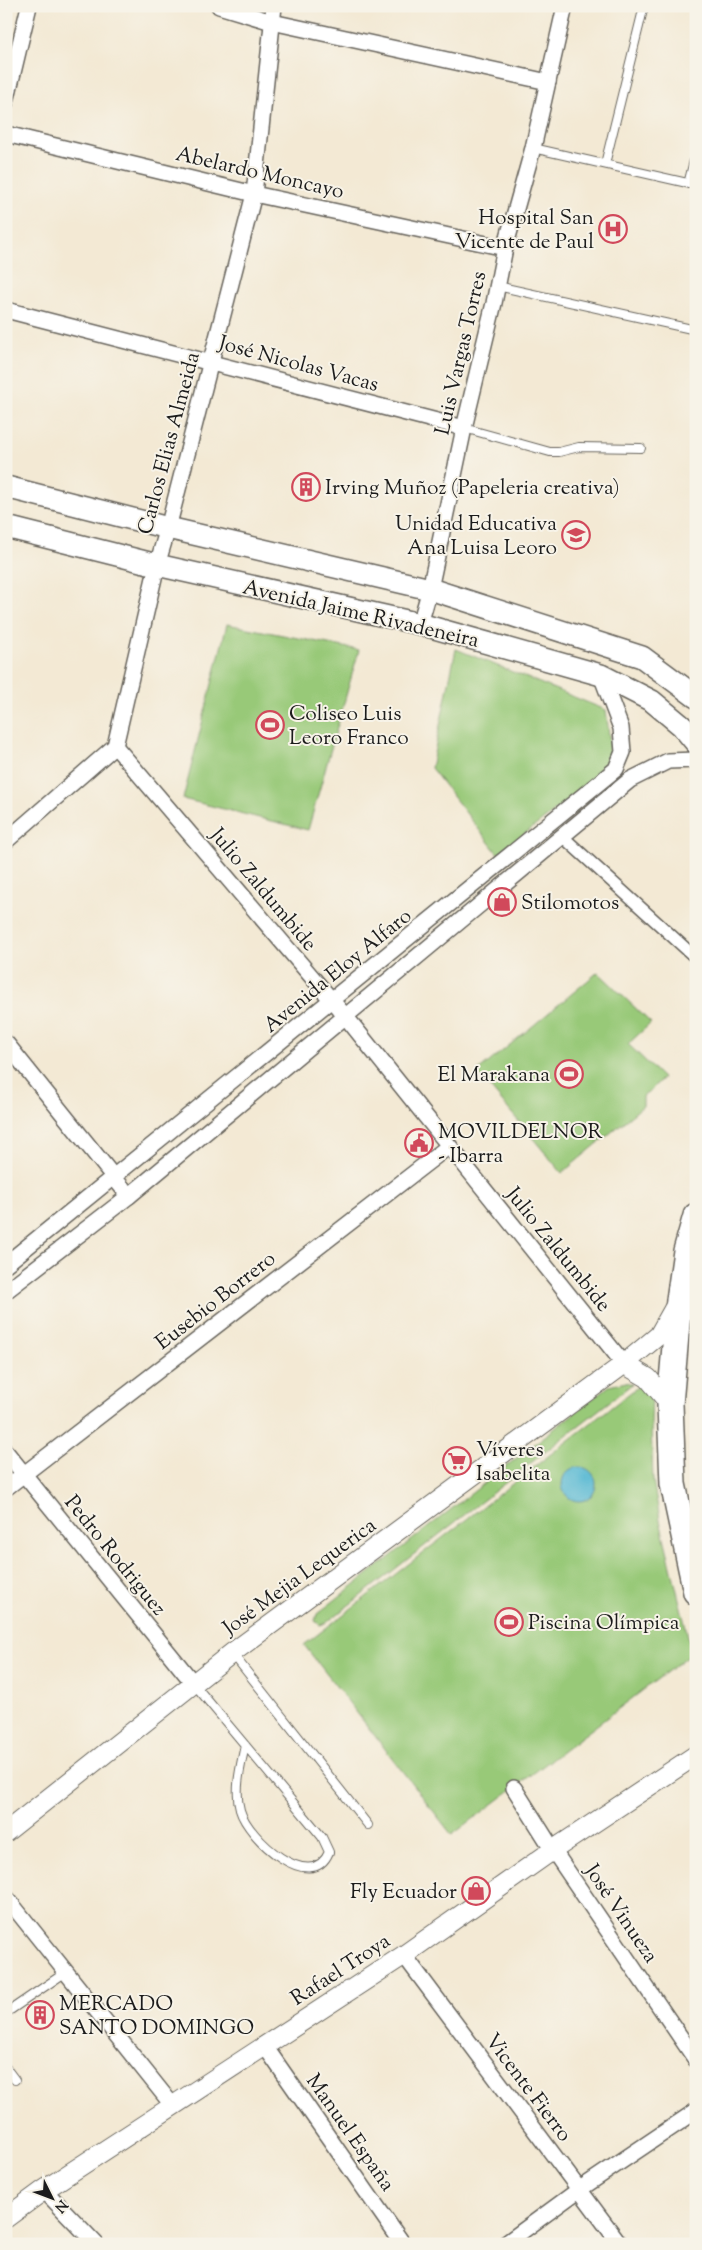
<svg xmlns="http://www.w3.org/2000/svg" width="702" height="2250" font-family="'Sorts Mill Goudy',serif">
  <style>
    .green { fill: #98c978; stroke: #5a724a }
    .water { fill: #54b8d3; stroke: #386a78 }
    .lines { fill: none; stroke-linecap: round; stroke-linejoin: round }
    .service-casing { stroke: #67645c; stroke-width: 10 }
    .pedestrian-casing { stroke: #67645c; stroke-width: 14 }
    .minor-casing { stroke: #67645c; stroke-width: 18 }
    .tertiary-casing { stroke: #67645c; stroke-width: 21 }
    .secondary-casing { stroke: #67645c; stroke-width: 24 }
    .trunk-casing { stroke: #67645c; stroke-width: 28 }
    .service { stroke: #fff; stroke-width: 8 }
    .pedestrian { stroke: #fff; stroke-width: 11 }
    .minor { stroke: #fff; stroke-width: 15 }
    .tertiary { stroke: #fff; stroke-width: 19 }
    .secondary { stroke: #fff; stroke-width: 21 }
    .trunk { stroke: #fff; stroke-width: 25 }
    .labels { text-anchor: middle; stroke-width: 4; stroke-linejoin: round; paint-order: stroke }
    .street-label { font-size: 21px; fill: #1c1c1c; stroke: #f7f3e8 }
    .poi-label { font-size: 21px; fill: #1c1c1c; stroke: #f7f3e8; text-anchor: start }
  </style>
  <rect width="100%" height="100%" fill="#f7f3e8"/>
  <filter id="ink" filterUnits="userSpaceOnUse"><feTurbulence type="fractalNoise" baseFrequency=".02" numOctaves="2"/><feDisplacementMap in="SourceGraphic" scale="10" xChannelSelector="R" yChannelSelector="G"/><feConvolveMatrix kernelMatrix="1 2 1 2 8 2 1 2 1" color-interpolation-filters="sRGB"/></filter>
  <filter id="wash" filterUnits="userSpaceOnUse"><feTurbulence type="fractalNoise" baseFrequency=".0096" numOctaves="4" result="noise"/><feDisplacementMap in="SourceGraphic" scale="20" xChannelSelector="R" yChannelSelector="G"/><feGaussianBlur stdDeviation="1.12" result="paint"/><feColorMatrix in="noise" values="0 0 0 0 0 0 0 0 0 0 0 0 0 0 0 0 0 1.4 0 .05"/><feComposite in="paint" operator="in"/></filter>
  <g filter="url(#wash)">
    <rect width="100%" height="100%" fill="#f3e9d4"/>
    <!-- green -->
    <g class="green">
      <polygon points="227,624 359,650 308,830 183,799"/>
      <polygon points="456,649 606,710 613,767 498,854 431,768"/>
      <polygon points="598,972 651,1023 628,1044 663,1078 643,1097 643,1106 562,1173 477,1072"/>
      <polygon points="626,1382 632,1384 326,1623 320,1625 315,1621 317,1614 609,1386"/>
      <polygon points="640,1385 646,1385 652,1393 651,1425 653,1480 661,1525 692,1653 452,1835 304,1645"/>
    </g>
    <!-- water -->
    <circle class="water" cx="579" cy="1484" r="17"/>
  </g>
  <g filter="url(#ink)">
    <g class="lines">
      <defs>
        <g id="service">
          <polyline points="533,148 696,185"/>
          <polyline points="605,164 644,6"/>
          <polyline points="688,184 696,153"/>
          <polyline points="497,286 696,330"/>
          <polyline points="464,428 550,452 559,452 579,447 641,448"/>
          <polyline points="232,1653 368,1825"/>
          <path d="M194,1684l128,153 7,15c-18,43 -81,-14 -89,-42 -6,-20 1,-45 5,-65"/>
          <polyline points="6,2013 66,1972"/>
          <polyline points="6,2068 15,2080"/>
        </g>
        <polyline id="pedestrian" points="562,836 696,958"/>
        <g id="minor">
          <polyline points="219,6 272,22 548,82"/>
          <polyline points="6,102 29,6"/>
          <polyline points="6,134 254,194 505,248"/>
          <polyline points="6,310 464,428"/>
          <polyline points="420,624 430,589 464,428 494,303 505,248 533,148 565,6"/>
          <polyline points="115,746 346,1017 624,1364"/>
          <polyline points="6,841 115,746 157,565 168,528 254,194 274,6"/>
          <polyline points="6,1043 129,1196"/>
          <polyline points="6,1264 616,769 623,752 621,728 601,675"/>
          <polyline points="6,1291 129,1196 630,780 668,761 696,760"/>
          <polyline points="6,1452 194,1684"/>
          <polyline points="6,1488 449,1146"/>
          <polyline points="514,1788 553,1850 696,2060"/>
          <polyline points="6,1897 173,2106"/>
          <polyline points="404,1955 620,2244"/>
          <polyline points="264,2045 403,2244"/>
          <polyline points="44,2190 96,2244"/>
          <polyline points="505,2244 580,2189 696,2111"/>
        </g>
        <g id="tertiary">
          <polyline points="624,1364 659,1335 677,1303"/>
          <polyline points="6,1832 232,1653 624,1364 648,1378 670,1404"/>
          <polyline points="6,2218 44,2190 404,1955 553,1850 696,1755"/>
        </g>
        <g id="secondary">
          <polyline points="6,487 168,528 430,589 642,657 696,697"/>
          <polyline points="6,527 157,565 420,624 601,675 652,701 682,726 696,743"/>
        </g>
        <polyline id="trunk" points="696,1216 686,1251 679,1300 670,1404 673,1484 696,1592"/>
      </defs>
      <!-- service casing -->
      <use href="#service" class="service-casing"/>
      <!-- pedestrian casing -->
      <use href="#pedestrian" class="pedestrian-casing"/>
      <!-- minor casing -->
      <use href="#minor" class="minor-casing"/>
      <!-- tertiary casing -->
      <use href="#tertiary" class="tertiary-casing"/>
      <!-- secondary casing -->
      <use href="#secondary" class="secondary-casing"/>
      <!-- trunk casing -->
      <use href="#trunk" class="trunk-casing"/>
      <!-- service -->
      <use href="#service" class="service"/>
      <!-- pedestrian -->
      <use href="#pedestrian" class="pedestrian"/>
      <!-- minor -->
      <use href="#minor" class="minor"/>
      <!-- tertiary -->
      <use href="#tertiary" class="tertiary"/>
      <!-- secondary -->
      <use href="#secondary" class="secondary"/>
      <!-- trunk -->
      <use href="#trunk" class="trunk"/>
    </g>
  </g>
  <!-- icons -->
  <defs>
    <symbol id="hospital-ring" viewBox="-11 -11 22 22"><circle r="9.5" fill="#f7f3e8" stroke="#d1495b" stroke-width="1.5"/><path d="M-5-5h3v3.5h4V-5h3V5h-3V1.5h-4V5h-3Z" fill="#d1495b"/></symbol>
    <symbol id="building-ring" viewBox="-11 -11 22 22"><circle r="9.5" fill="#f7f3e8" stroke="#d1495b" stroke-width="1.5"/><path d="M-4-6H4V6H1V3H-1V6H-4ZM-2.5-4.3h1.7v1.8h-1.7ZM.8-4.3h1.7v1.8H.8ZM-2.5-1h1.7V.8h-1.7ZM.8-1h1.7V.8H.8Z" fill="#d1495b"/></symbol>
    <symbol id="university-ring" viewBox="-11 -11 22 22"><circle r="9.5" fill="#f7f3e8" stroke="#d1495b" stroke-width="1.5"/><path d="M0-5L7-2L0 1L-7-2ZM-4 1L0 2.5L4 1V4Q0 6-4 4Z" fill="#d1495b"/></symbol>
    <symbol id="stadium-ring" viewBox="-11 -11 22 22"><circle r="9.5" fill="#f7f3e8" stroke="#d1495b" stroke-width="1.5"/><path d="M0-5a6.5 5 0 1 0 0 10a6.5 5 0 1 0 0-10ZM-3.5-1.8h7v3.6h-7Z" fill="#d1495b"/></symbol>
    <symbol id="shop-ring" viewBox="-11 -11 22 22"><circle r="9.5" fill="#f7f3e8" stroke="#d1495b" stroke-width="1.5"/><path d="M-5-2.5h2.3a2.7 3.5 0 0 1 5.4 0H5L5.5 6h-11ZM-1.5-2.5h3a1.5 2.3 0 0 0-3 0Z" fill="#d1495b"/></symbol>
    <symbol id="civic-ring" viewBox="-11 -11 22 22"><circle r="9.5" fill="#f7f3e8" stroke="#d1495b" stroke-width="1.5"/><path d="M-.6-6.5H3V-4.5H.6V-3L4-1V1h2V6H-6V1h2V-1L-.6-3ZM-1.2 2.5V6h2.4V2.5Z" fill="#d1495b"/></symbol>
    <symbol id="supermarket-ring" viewBox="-11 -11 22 22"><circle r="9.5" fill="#f7f3e8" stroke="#d1495b" stroke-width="1.5"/><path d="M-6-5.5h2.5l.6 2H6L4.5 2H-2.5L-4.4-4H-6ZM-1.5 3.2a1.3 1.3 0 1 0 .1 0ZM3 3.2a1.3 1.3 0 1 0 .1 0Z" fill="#d1495b"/></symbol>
  </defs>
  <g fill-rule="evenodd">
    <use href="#hospital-ring" x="597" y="213" width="32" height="32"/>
    <use href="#building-ring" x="290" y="471" width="32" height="32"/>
    <use href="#university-ring" x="560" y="519" width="32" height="32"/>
    <use href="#stadium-ring" x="254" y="709" width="32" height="32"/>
    <use href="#shop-ring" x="486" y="886" width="32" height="32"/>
    <use href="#stadium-ring" x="553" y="1058" width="32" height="32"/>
    <use href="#civic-ring" x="403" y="1127" width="32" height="32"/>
    <use href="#supermarket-ring" x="441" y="1445" width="32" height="32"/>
    <use href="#stadium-ring" x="493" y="1606" width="32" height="32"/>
    <use href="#shop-ring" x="460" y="1875" width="32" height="32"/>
    <use href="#building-ring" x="24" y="1999" width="32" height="32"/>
  </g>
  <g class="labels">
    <!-- street labels -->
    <g class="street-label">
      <text transform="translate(260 172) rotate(13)" y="7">Abelardo Moncayo</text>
      <text transform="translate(460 353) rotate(-77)" y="7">Luis Vargas Torres</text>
      <text transform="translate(299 363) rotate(15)" y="7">José Nicolas Vacas</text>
      <text transform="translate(168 443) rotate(-75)" y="7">Carlos Elias Almeida</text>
      <text transform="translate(361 613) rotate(13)" y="7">Avenida Jaime Rivadeneira</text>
      <text transform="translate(264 889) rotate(50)" y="7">Julio Zaldumbide</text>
      <text transform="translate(337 970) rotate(-39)" y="7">Avenida Eloy Alfaro</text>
      <text transform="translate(559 1249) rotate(51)" y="7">Julio Zaldumbide</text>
      <text transform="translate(215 1300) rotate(-38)" y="7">Eusebio Borrero</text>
      <text transform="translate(116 1555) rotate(51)" y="7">Pedro Rodriguez</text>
      <text transform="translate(299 1576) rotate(-36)" y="7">José Mejia Lequerica</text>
      <text transform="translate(622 1913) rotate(56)" y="7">José Vinueza</text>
      <text transform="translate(340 1969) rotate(-33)" y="7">Rafael Troya</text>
      <text transform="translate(529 2087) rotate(53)" y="7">Vicente Fierro</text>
      <text transform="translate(351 2132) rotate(55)" y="7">Manuel España</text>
    </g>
    <!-- poi labels -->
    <g class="poi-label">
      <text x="594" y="224" text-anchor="end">Hospital San<tspan x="594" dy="24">Vicente de Paul</tspan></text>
      <text x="325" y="494">Irving Muñoz (Papeleria creativa)</text>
      <text x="557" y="530" text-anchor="end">Unidad Educativa<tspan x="557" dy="24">Ana Luisa Leoro</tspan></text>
      <text x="289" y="720">Coliseo Luis<tspan x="289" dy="24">Leoro Franco</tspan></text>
      <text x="521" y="909">Stilomotos</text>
      <text x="550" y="1081" text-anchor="end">El Marakana</text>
      <text x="438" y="1138">MOVILDELNOR<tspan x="438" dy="24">- Ibarra</tspan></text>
      <text x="476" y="1456">Víveres<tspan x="476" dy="24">Isabelita</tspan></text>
      <text x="528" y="1629">Piscina Olímpica</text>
      <text x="457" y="1898" text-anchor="end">Fly Ecuador</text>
      <text x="59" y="2010">MERCADO<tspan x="59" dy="24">SANTO DOMINGO</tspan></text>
    </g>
  </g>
  <!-- margin -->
  <rect width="702" height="2250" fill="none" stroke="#f7f3e8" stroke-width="25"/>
  <!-- north arrow -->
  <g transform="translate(52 2198) rotate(132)" stroke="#f7f3e8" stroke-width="4" paint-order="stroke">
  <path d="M0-4L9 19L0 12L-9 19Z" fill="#1c1c1c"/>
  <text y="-8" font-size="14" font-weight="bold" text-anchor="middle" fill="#1c1c1c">N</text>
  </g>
</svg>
